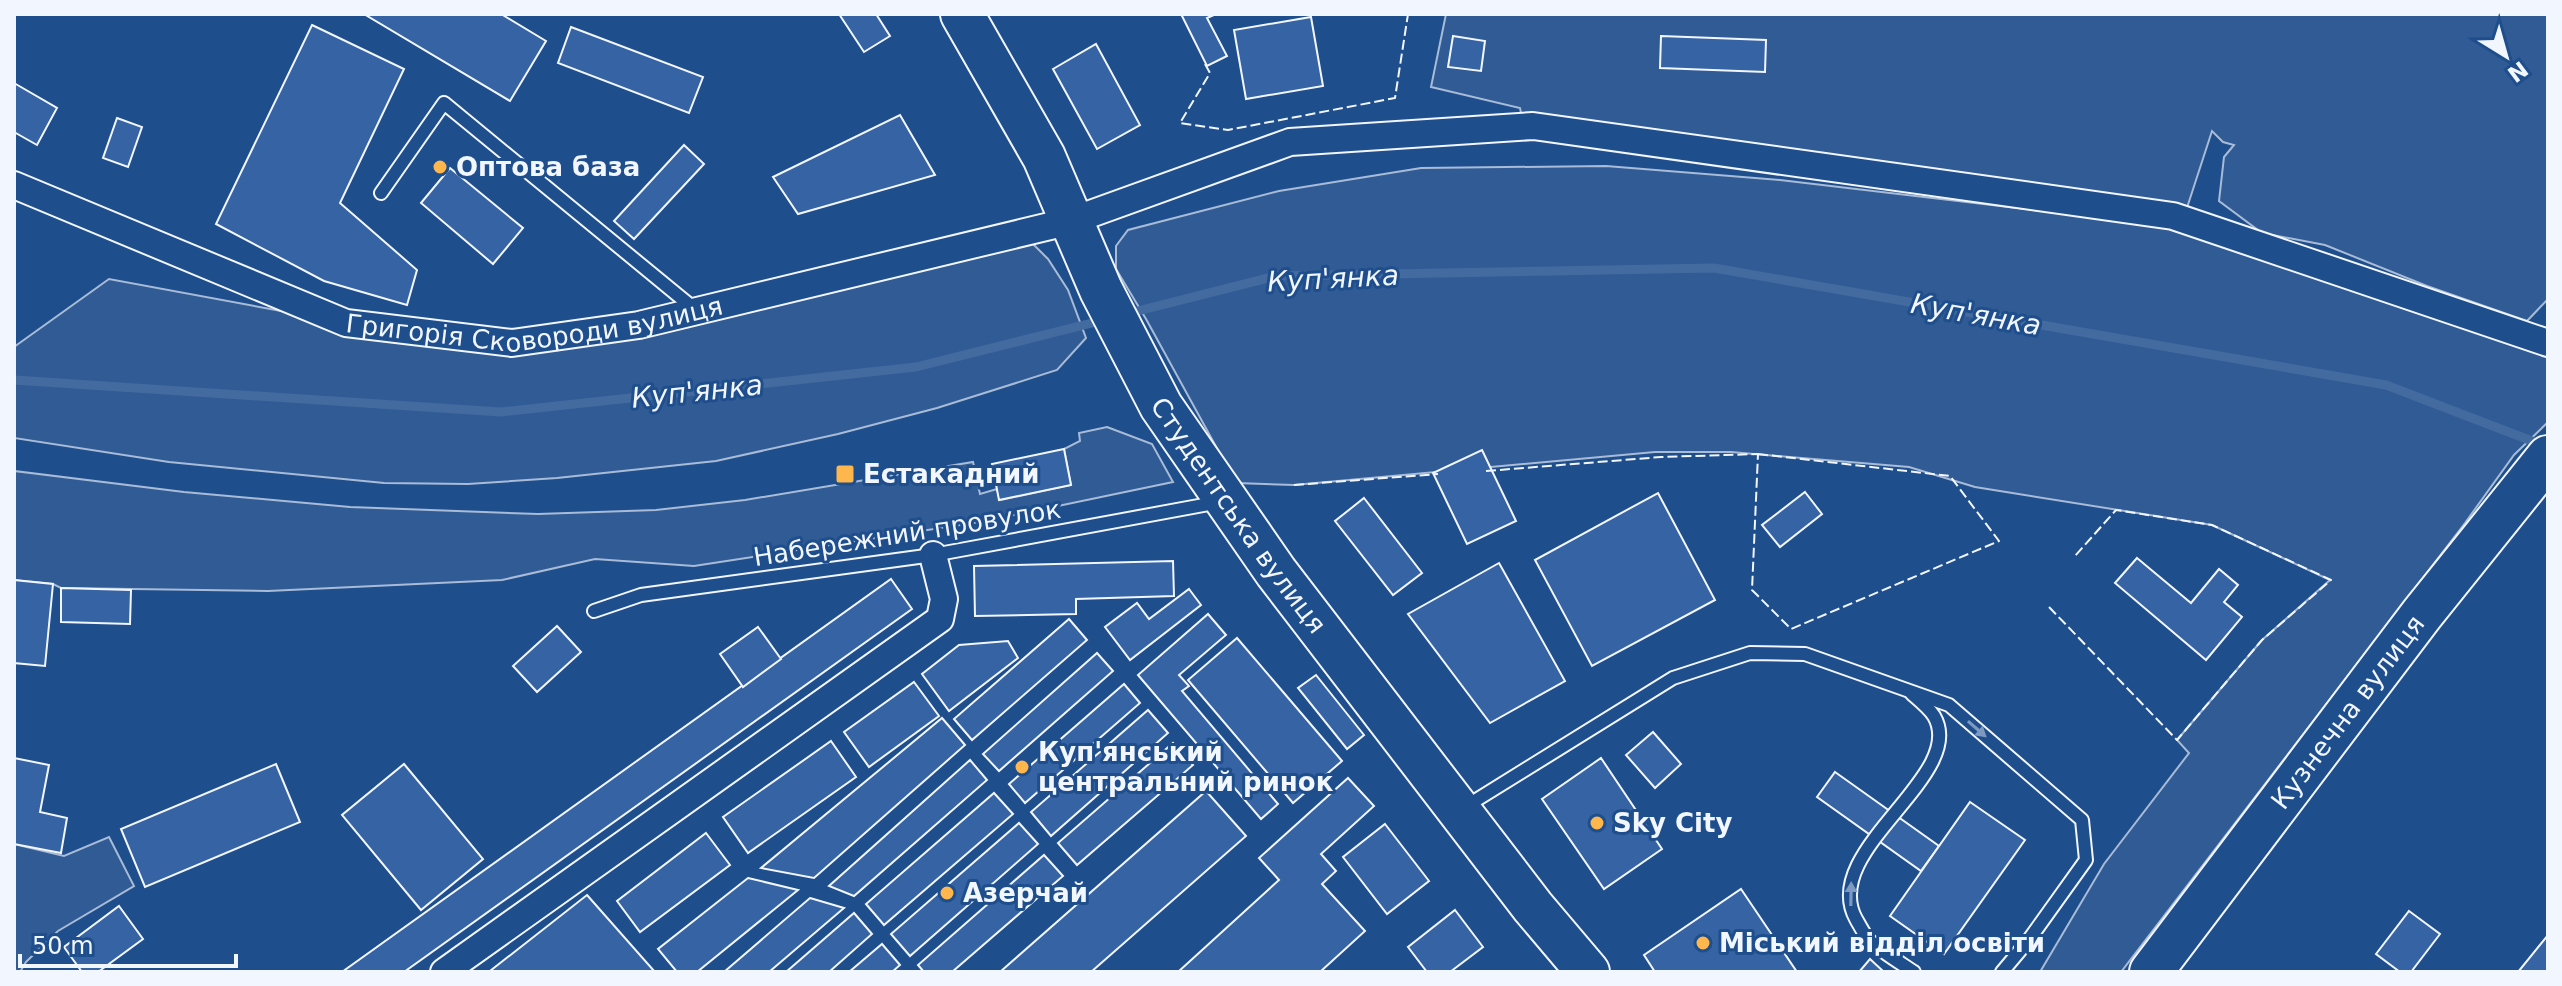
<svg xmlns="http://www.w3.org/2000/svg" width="2562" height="986" font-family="'DejaVu Sans',sans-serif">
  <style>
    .built { fill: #305b95; stroke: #a8bbd7; stroke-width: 2 }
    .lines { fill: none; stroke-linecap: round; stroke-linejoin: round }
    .stream { stroke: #446ba0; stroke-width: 9 }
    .building { fill: #3563a3; stroke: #f2f6ff; stroke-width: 2 }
    .service-casing { stroke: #f2f6ff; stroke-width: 16 }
    .minor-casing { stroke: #f2f6ff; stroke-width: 30 }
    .primary-casing { stroke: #f2f6ff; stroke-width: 46 }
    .service { stroke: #1f4e8c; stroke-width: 12 }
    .minor { stroke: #1f4e8c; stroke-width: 26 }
    .primary { stroke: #1f4e8c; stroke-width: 42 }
    .fence { stroke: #f2f6ff; stroke-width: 2; stroke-dasharray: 10 4; stroke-linecap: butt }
    .oneway { fill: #7e9ac0 }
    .poi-dot { fill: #ffb74d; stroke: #1f4e8c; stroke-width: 3 }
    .labels { text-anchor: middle; stroke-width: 6; stroke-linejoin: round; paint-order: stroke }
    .poi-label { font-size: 26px; font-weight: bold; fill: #f2f6ff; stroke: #1f4e8c; text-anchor: start }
    .street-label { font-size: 26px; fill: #f2f6ff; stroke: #1f4e8c }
    .water-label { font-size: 28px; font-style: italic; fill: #f2f6ff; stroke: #1f4e8c }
  </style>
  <rect width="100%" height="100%" fill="#1f4e8c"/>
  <!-- built -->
  <g class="built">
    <polygon points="1446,14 2548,14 2548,299 2527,321 2427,286 2325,245 2262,233 2219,201 2224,157 2234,145 2223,142 2212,131 2183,220 1551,122 1521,113 1520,108 1431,87"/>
    <polygon points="1606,166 1780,180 2179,227 2535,349 2548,357 2548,422 2514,455 2465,523 2121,972 2040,972 2104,864 2189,753 2177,740 2262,640 2330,580 2212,525 1975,487 1909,467 1731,452 1655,452 1294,485 1236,483 1146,319 1116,269 1116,246 1128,230 1279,191 1421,168"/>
    <polygon points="1022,233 1048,259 1068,290 1086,338 1057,370 937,408 838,434 716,461 557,478 468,484 384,483 169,462 14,438 14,347 109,279 346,323 512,343"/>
    <polygon points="1107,427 1152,444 1173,482 986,521 694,566 595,559 502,580 268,591 61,588 53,584 14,580 14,471 184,492 350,507 538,514 656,510 745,500 973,462 980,494 997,489 1000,500 1071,485 1064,449 1080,441 1079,433"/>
    <polygon points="109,837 134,886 58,931 26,962 20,972 14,972 14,844 64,856"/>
  </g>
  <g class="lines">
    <!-- stream -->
    <g class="stream">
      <polyline points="1126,314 1276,276 1714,268 2386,385 2545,446"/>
      <polyline points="14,380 501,412 916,367 1104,320"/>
    </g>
  </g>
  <!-- building -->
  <g class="building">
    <polygon points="364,14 501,14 546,41 510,101"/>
    <polygon points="839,14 876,14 890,36 864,52"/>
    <polygon points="1181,14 1216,14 1207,18 1227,56 1207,66"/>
    <polygon points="1311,17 1323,86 1246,99 1234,30"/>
    <polygon points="312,25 404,69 340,203 417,270 407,305 324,281 216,224"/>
    <polygon points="571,27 703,77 689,113 558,63"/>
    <polygon points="1453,36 1485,41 1481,71 1448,67"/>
    <polygon points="1661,36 1766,40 1765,72 1660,68"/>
    <polygon points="1096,44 1140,125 1097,149 1053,69"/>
    <polygon points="14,83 57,108 37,145 14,132"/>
    <polygon points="900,115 935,175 798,214 773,177"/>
    <polygon points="117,118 142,127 128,167 103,158"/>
    <polygon points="684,145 704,164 634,239 614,221"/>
    <polygon points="450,168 523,228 493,264 421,203"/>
    <polygon points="1064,449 1071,485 999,500 992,464"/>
    <polygon points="1482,450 1516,521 1467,544 1433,473"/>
    <polygon points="1805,492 1822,514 1780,547 1762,525"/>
    <polygon points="1658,493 1715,600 1592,666 1535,560"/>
    <polygon points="1364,498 1422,573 1393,595 1335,521"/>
    <polygon points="2137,558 2191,603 2219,569 2238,585 2224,602 2242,617 2206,660 2115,583"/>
    <polygon points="1173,561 1174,596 1076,599 1076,614 975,616 974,566"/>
    <polygon points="1499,563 1565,681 1490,723 1408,614"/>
    <polygon points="891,579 912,609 404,972 342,972"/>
    <polygon points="14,580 53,584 45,666 14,663"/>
    <polygon points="61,588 131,590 130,624 61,622"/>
    <polygon points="1189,589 1201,605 1130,660 1105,627 1137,603 1149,619"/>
    <polygon points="1208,614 1226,635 1179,675 1189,686 1182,691 1278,804 1261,819 1138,675"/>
    <polygon points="1069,619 1087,640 972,740 954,719"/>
    <polygon points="557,626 581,652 537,692 513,666"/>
    <polygon points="758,627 781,659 743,687 720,654"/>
    <polygon points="1237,638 1342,761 1293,803 1188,680"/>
    <polygon points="1008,641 1018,658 949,711 922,674 959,645"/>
    <polygon points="1097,653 1113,671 999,771 983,754"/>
    <polygon points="1316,675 1364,735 1347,749 1298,688"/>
    <polygon points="914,682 939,716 869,767 844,732"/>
    <polygon points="1124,684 1140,703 1025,803 1009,784"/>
    <polygon points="1148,710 1168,733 1051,836 1031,812"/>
    <polygon points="942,718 965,745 814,878 761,868"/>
    <polygon points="1653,732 1681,764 1655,788 1626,755"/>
    <polygon points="831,741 856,777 748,853 723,817"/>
    <polygon points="1173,743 1193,765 1077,865 1058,843"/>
    <polygon points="14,758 49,765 40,812 67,818 61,853 14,844"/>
    <polygon points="1601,758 1662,849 1604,889 1542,799"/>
    <polygon points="970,760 987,780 854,896 829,886"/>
    <polygon points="276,764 300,822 145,887 121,829"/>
    <polygon points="404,764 483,859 421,910 342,815"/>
    <polygon points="1835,772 1939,846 1921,871 1817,797"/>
    <polygon points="1348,778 1374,806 1321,854 1336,871 1322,884 1365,931 1320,972 1178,972 1279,880 1259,858"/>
    <polygon points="1206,791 1246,836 1091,972 1000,972"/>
    <polygon points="994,793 1013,814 884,925 866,904"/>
    <polygon points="1970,802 2025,840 1944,954 1890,916"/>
    <polygon points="1019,823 1038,844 910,956 891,934"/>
    <polygon points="1385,824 1429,881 1387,914 1343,857"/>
    <polygon points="706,833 730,865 640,932 617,901"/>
    <polygon points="1044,855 1063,876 952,972 924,972 918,965"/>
    <polygon points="748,878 798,890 697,972 677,972 658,949"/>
    <polygon points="1741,889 1797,972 1655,972 1644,955"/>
    <polygon points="587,895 655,972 490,971"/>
    <polygon points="810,898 844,908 769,972 724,972"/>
    <polygon points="119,906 143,939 98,972 82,972 64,947"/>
    <polygon points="1455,910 1483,947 1450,972 1427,972 1408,947"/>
    <polygon points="2409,911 2440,934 2411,972 2400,972 2376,954"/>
    <polygon points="854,913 872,934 829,972 786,972"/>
    <polygon points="2548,935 2548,972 2518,972"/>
    <polygon points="882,944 900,965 892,972 849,972"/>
    <polygon points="1870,959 1884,972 1859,972"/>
  </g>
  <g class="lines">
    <defs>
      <g id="service">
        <polyline points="381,193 444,103 697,311"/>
        <polyline points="594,611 641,595 933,555 1220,502"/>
        <path d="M1912,694c7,6 17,14 22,22 35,60 -116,134 -78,203 4,7 8,15 13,21 13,12 30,22 45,32"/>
        <polyline points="1465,807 1673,678 1750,653 1805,654 1949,705 2082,820 2086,860 2028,941 2002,972"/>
      </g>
      <g id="minor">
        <path id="s1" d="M14,185l332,138 166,20 127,-18 432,-104 219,-79 243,-16 640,90 375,127"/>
        <polyline points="444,972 940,619 944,599 933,555"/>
      </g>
      <g id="primary">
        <path id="s2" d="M962,14l82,143 57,133 60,116 115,166 257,335 55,65"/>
        <path id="s3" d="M2151,972l271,-358 126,-157"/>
      </g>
    </defs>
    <!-- service casing -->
    <use href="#service" class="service-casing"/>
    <!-- minor casing -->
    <use href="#minor" class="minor-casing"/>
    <!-- primary casing -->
    <use href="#primary" class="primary-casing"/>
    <!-- service -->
    <use href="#service" class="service"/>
    <!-- minor -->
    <use href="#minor" class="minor"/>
    <!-- primary -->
    <use href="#primary" class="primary"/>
    <!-- fence -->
    <g class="fence">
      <polyline points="1205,64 1210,73 1180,123 1228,130 1395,98 1408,14"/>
      <polygon points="1758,454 1950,476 1999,541 1791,629 1752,590"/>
      <polyline points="1486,471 1661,457 1758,454"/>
      <polyline points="1294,485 1438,474"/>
      <polyline points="2049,607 2177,740 2262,640 2331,580 2212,525 2116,510 2075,556"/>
    </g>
  </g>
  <!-- one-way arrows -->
  <defs><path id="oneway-solid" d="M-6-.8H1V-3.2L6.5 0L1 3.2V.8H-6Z" transform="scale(2)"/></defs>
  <g class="oneway">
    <use href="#oneway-solid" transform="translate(1977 729) rotate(41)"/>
    <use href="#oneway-solid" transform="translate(1851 894) rotate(-89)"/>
  </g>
  <!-- markers -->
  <g class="poi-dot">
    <circle cx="440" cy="167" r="8"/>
    <rect x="835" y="464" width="20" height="20" rx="4"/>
    <circle cx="1022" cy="767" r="8"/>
    <circle cx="1597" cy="823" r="8"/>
    <circle cx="947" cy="893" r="8"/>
    <circle cx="1703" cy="943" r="8"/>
  </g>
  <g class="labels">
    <!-- poi labels -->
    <g class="poi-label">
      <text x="456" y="176">Оптова база</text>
      <text x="863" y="483">Естакадний</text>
      <text x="1038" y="761">Куп'янський<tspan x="1038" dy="30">центральний ринок</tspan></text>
      <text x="1613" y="832">Sky City</text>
      <text x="963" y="902">Азерчай</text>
      <text x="1719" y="952">Міський відділ освіти</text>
    </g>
    <!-- street labels -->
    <g class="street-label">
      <text dy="9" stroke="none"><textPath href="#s1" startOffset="550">Григорія Сковороди вулиця</textPath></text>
      <text dy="9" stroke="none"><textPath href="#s2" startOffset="574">Студентська вулиця</textPath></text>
      <text transform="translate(907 533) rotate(-9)" y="9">Набережний провулок</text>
      <text dy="9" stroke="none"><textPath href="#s3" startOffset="326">Кузнечна вулиця</textPath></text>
    </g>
    <!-- water labels -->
    <g class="water-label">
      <text transform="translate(1333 278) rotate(-3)" y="10">Куп'янка</text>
      <text transform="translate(1976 314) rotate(10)" y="10">Куп'янка</text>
      <text transform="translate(697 391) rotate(-6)" y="10">Куп'янка</text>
    </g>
  </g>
  <!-- border -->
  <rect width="2562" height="986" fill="none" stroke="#f2f6ff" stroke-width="32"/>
  <!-- north arrow -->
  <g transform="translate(2506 56) rotate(143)" stroke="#1f4e8c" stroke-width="6" paint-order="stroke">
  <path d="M0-6L14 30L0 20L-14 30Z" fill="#f2f6ff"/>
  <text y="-12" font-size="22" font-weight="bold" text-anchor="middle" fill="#f2f6ff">N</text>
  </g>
  <!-- scale -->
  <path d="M20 954v12h216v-12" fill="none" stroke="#f2f6ff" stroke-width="4"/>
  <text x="32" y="954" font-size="24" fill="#f2f6ff" stroke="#1f4e8c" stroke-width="6" paint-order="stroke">50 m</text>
</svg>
